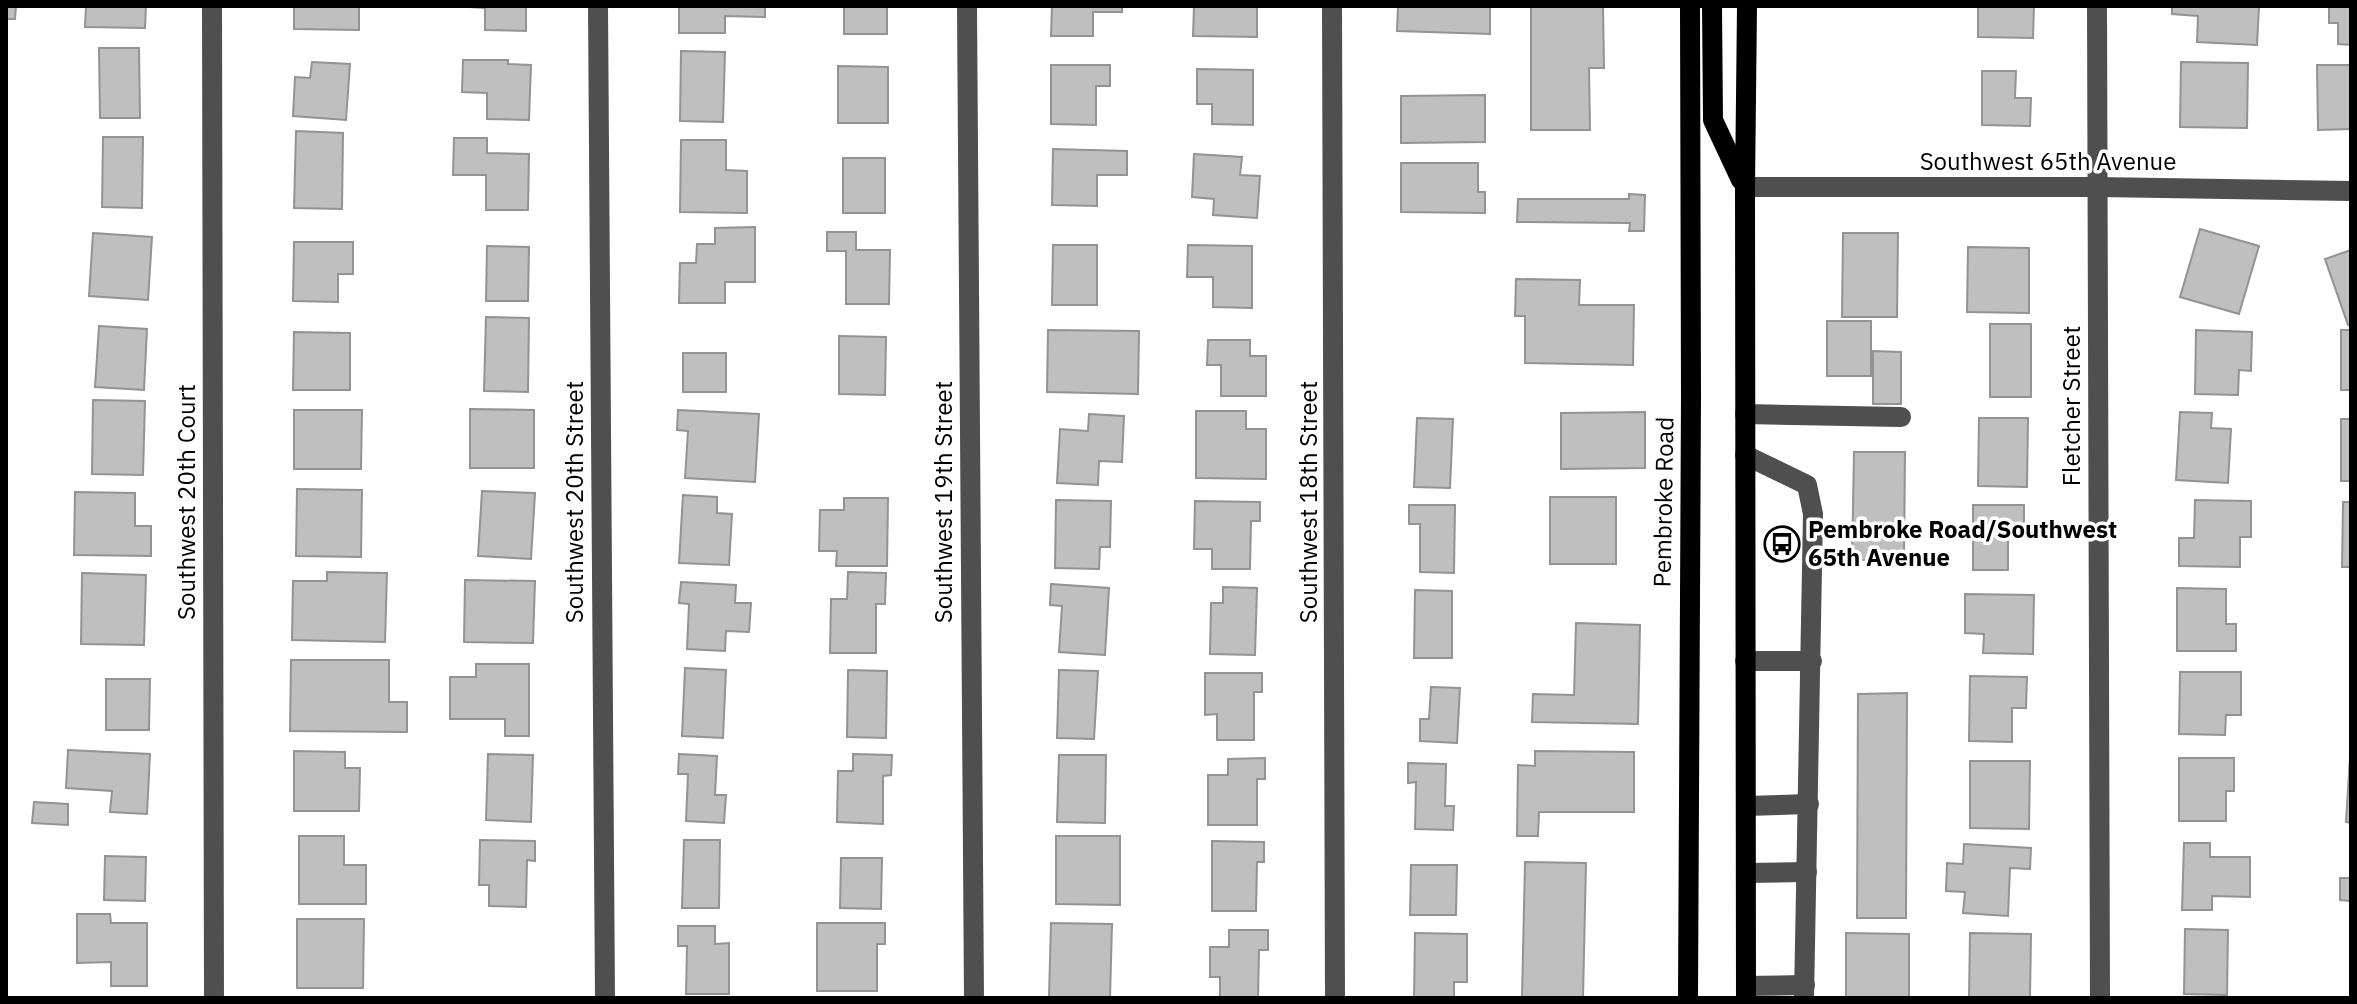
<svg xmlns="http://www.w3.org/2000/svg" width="2357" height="1004" font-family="'IBM Plex Sans',sans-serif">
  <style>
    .building { fill: #bfbfbf; stroke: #939393; stroke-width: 2 }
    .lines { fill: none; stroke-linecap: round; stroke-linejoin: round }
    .minor { stroke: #4f4f4f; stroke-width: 20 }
    .major { stroke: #000; stroke-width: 20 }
    .labels { text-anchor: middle; stroke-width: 7; stroke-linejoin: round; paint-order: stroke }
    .street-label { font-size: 24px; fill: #000; stroke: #fff }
    .poi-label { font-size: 24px; font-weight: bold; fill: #000; stroke: #fff; text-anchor: start }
  </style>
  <rect width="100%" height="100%" fill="#fff"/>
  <!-- building -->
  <g class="building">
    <polygon points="6,6 16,6 15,19 6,19"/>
    <polygon points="86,6 146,6 145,28 85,27"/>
    <polygon points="294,6 359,6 359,30 294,29"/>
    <polygon points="453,6 526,6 526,31 485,30 485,8"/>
    <polygon points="679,6 765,6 765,17 725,16 725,33 679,33"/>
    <rect x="844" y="6" width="43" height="28"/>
    <polygon points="1052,6 1122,6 1122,12 1093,12 1093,36 1051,36"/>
    <polygon points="1194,6 1257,6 1257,37 1193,36"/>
    <polygon points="1398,6 1490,6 1490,34 1397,31"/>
    <polygon points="1531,6 1603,6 1604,68 1589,68 1590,130 1531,130"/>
    <polygon points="1978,6 2034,6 2033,38 1978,37"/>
    <polygon points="2172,6 2259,6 2257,45 2197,42 2198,16 2172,14"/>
    <polygon points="2329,6 2351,6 2351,45 2338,44 2338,23 2329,23"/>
    <polygon points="99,48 139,48 140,118 100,118"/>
    <polygon points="681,51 725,52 723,122 680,121"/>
    <polygon points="463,60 508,60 508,64 531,65 529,120 487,119 487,93 462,92"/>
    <polygon points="312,62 350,64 346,120 293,116 295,77 310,78"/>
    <polygon points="2181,62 2248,63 2247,128 2180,127"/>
    <polygon points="1051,65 1110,65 1110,86 1096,86 1096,125 1051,124"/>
    <polygon points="2317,65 2351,65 2351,129 2318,130"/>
    <polygon points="838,66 888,67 888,123 838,123"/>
    <polygon points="1197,69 1253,70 1253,125 1212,124 1212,104 1197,104"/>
    <polygon points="1982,71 2016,71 2015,98 2031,98 2030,126 1982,125"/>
    <polygon points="1485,95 1485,142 1401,143 1401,96"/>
    <polygon points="296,131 343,133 342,209 294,208"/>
    <polygon points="103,137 143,137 142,208 102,207"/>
    <polygon points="454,138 487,138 487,153 529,154 528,210 486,210 486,175 453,175"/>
    <polygon points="681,140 726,140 726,170 747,171 747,213 680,212"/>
    <polygon points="1053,149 1127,151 1127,175 1097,175 1097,206 1052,205"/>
    <polygon points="1194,154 1242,157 1240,175 1260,176 1257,218 1213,215 1214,199 1192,197"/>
    <rect x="843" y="158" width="42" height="55"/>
    <polygon points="1401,163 1478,163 1478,192 1485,192 1485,213 1401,212"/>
    <polygon points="1629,194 1645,195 1644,231 1629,231 1630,223 1517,222 1518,199 1629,199"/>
    <polygon points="755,227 755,282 725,282 725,303 679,303 680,263 696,263 697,244 715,244 715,228"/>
    <polygon points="2200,229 2259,246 2239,314 2180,297"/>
    <polygon points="827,232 856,232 856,250 890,250 889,304 846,304 846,251 827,251"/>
    <polygon points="93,233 152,237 148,300 89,296"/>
    <polygon points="1843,233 1898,233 1897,317 1842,317"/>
    <polygon points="294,242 353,242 353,274 338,274 338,302 293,301"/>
    <polygon points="1053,245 1097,245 1097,305 1052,305"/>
    <polygon points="1188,245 1252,246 1252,308 1213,307 1213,277 1187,277"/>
    <polygon points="487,246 529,247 528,301 486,301"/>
    <polygon points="1968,247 2029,248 2029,313 1967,312"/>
    <polygon points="2351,250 2351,324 2348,325 2325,259"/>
    <polygon points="1516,279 1580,280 1579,305 1634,305 1633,365 1525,363 1525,316 1515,316"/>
    <polygon points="486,317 529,318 528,392 484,391"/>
    <rect x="1827" y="321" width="44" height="55"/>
    <rect x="1990" y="324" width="41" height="73"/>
    <polygon points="99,326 147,329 144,390 95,387"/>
    <polygon points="1048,330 1139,331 1138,394 1047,392"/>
    <polygon points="2196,330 2252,332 2251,371 2239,370 2238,395 2195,394"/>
    <rect x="2341" y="330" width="10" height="60"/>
    <polygon points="294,332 350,333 350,390 293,390"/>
    <polygon points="839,336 886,337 885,395 839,394"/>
    <polygon points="1208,340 1250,340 1250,356 1266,356 1266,396 1221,396 1221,365 1207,365"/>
    <polygon points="1873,351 1901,352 1901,404 1873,404"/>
    <rect x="683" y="353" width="43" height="39"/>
    <polygon points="93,400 145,401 143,475 92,474"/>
    <polygon points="470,409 534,410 534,468 470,468"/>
    <polygon points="294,410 362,410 361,469 294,469"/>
    <polygon points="678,410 759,414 755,482 685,478 688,431 677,430"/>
    <polygon points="1196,411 1246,411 1246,429 1266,429 1266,479 1196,478"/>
    <polygon points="1645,412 1645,468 1561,469 1561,413"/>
    <polygon points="2180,412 2212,413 2211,428 2231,429 2228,483 2176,480"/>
    <polygon points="1089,414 1124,416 1122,462 1099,461 1098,485 1057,483 1060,429 1088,431"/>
    <polygon points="1417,418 1453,419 1450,488 1414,487"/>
    <polygon points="1979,418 2028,418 2027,487 1978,486"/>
    <rect x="2341" y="419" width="10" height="62"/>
    <polygon points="1854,452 1905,452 1904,560 1852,560"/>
    <polygon points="297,489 362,490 361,557 296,556"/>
    <polygon points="482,491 535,493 531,559 478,556"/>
    <polygon points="75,492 135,493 135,526 151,526 151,556 74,555"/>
    <polygon points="683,495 717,497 717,513 732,514 729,565 679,563"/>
    <rect x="1550" y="497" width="66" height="67"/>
    <polygon points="844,498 888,498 887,566 836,566 837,551 819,551 820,510 844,510"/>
    <polygon points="1056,500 1111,501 1110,547 1100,547 1099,569 1055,568"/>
    <polygon points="2195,500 2251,501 2251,537 2240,537 2240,567 2179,566 2179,538 2194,538"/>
    <polygon points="1195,501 1260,502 1260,521 1251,521 1250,569 1212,569 1212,549 1194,549"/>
    <polygon points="2343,502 2351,502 2351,567 2342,567"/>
    <polygon points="1409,505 1455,505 1454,573 1420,572 1420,524 1409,524"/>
    <polygon points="1973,505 2024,505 2024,535 2008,535 2008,570 1973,570"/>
    <polygon points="327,572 387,573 385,642 292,640 293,581 327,581"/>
    <polygon points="848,572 886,573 885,604 876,604 876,653 830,653 831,599 847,599"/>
    <polygon points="82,573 146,575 144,645 81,644"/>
    <polygon points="465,580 535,581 533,643 464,642"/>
    <polygon points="681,582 736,585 735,603 751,603 749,632 726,631 725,651 687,649 689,604 679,603"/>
    <polygon points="1051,584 1109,588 1105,655 1059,652 1062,606 1050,605"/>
    <polygon points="1223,587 1257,588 1255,655 1210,654 1211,603 1223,603"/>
    <polygon points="2177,588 2226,589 2226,624 2236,624 2236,651 2177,651"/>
    <polygon points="1415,590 1452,591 1452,658 1414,658"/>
    <polygon points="1965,594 2034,595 2033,654 1983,653 1984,634 1965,633"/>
    <polygon points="1576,623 1640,625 1638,724 1532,722 1533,694 1574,695"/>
    <polygon points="291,660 389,660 389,702 407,702 407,732 290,731"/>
    <polygon points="476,664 529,664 529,736 505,736 505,719 450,719 450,677 476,677"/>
    <polygon points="685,668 726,670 723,738 682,736"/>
    <polygon points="848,670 887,671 886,738 847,737"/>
    <polygon points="1059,670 1098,671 1094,739 1057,738"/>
    <polygon points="2180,672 2241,672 2241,715 2226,715 2225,735 2179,734"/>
    <polygon points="1205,673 1262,673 1262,692 1254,692 1254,740 1217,740 1217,714 1205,715"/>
    <polygon points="1970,676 2027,677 2026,708 2012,708 2012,742 1969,741"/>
    <polygon points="106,679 150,679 149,730 106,730"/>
    <polygon points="1431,687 1460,688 1457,743 1420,741 1420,719 1429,719"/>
    <polygon points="1907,693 1906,918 1857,918 1858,694"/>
    <polygon points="2351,741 2351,823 2346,822"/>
    <polygon points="68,750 150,754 147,814 110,812 112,791 66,788"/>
    <polygon points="294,751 345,752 345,768 360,768 359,811 294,811"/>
    <polygon points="1535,751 1634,752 1634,812 1539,812 1538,836 1517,836 1518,765 1535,766"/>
    <polygon points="488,754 533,755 531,822 486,820"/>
    <polygon points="679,754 717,756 715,795 726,795 724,823 686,821 688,774 678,774"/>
    <polygon points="853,754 892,755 891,775 883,776 883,824 837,822 838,771 853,771"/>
    <polygon points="1059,755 1106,755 1105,823 1057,822"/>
    <polygon points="1265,758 1265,779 1257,779 1257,825 1208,825 1208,775 1228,775 1228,759"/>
    <polygon points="2179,758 2234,758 2234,791 2226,791 2226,821 2179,821"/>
    <polygon points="1970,761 2030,761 2029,829 1970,828"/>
    <polygon points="1408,763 1446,764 1445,806 1454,806 1453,830 1415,829 1416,782 1408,783"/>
    <polygon points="34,802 68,804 68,825 32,823"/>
    <polygon points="299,836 344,836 344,865 366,865 366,904 299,904"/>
    <polygon points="1056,836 1120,836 1120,905 1056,904"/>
    <polygon points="480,840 535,841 535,861 527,860 526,907 489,906 489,885 479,885"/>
    <polygon points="684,840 720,840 719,908 682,908"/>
    <polygon points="1212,841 1264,842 1264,862 1257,862 1256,911 1212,911"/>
    <polygon points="2184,843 2210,843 2210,857 2250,857 2250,897 2212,896 2212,910 2182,910"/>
    <polygon points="1964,844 2031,848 2030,869 2010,868 2008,916 1963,913 1965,892 1946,891 1947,863 1963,864"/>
    <polygon points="105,856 146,857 145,901 104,900"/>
    <polygon points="841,858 882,858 881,909 840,908"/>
    <polygon points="1525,862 1586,863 1583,998 1522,998"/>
    <polygon points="1411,865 1457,865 1456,915 1410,915"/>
    <polygon points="2340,878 2351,878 2351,925 2350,901 2340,900"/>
    <polygon points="77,914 110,914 111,923 147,923 147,986 111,986 111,962 77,963"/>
    <polygon points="297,919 364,919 363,988 297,988"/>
    <polygon points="817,923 885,923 885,944 877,944 877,991 817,991"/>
    <polygon points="1051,923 1112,924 1110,998 1049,997"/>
    <polygon points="678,926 715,926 715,944 729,943 729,994 686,994 687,946 678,946"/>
    <polygon points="2185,929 2228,930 2227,995 2184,994"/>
    <polygon points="1229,930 1268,930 1268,950 1259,950 1258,998 1220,997 1220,977 1210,977 1210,947 1229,947"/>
    <polygon points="1415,933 1467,934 1467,982 1454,982 1454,998 1414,998"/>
    <polygon points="1846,933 1909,934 1909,998 1846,998"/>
    <polygon points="1970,933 2031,934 2030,998 1969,998"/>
  </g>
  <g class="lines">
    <!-- minor -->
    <g class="minor">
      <polyline points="212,6 214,998"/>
      <polyline points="598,6 605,998"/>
      <polyline points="967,6 974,998"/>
      <polyline points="1332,6 1335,998"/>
      <polyline points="2097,6 2100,998"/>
      <polyline points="1745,187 2098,187 2351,191"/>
      <polyline points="1745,414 1901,417"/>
      <polyline points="1745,455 1807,485 1813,514 1804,998"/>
      <polyline points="1745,661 1812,661"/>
      <polyline points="1746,806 1809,804"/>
      <polyline points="1746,873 1807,872"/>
      <polyline points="1746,986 1805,985"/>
    </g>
    <!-- major -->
    <g class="major">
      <polyline points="1712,6 1713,120 1741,180"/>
      <polyline points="1688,998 1691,396 1690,6"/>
      <polyline points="1746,998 1745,187 1747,6"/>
    </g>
  </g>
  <!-- icons -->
  <defs>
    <symbol id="bus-ring" viewBox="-11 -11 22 22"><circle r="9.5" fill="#fff" stroke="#000" stroke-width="1.5"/><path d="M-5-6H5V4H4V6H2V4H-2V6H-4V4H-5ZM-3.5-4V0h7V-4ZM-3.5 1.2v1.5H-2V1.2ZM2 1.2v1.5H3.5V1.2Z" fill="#000"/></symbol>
  </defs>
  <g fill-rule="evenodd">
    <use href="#bus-ring" x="1762" y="524" width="40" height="40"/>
  </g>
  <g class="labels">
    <!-- street labels -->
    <g class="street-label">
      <text x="2048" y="170">Southwest 65th Avenue</text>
      <text transform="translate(2072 406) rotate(-90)" y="8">Fletcher Street</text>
      <text transform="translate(187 502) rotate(-90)" y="8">Southwest 20th Court</text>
      <text transform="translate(575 502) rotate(-90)" y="8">Southwest 20th Street</text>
      <text transform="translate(944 502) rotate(-90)" y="8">Southwest 19th Street</text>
      <text transform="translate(1309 502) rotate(-90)" y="8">Southwest 18th Street</text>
      <text transform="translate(1664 502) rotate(-89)" y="8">Pembroke Road</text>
    </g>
    <!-- poi labels -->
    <g class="poi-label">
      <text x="1808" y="538">Pembroke Road/Southwest<tspan x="1808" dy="28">65th Avenue</tspan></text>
    </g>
  </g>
  <!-- border -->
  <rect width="2357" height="1004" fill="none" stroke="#000000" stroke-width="16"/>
</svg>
